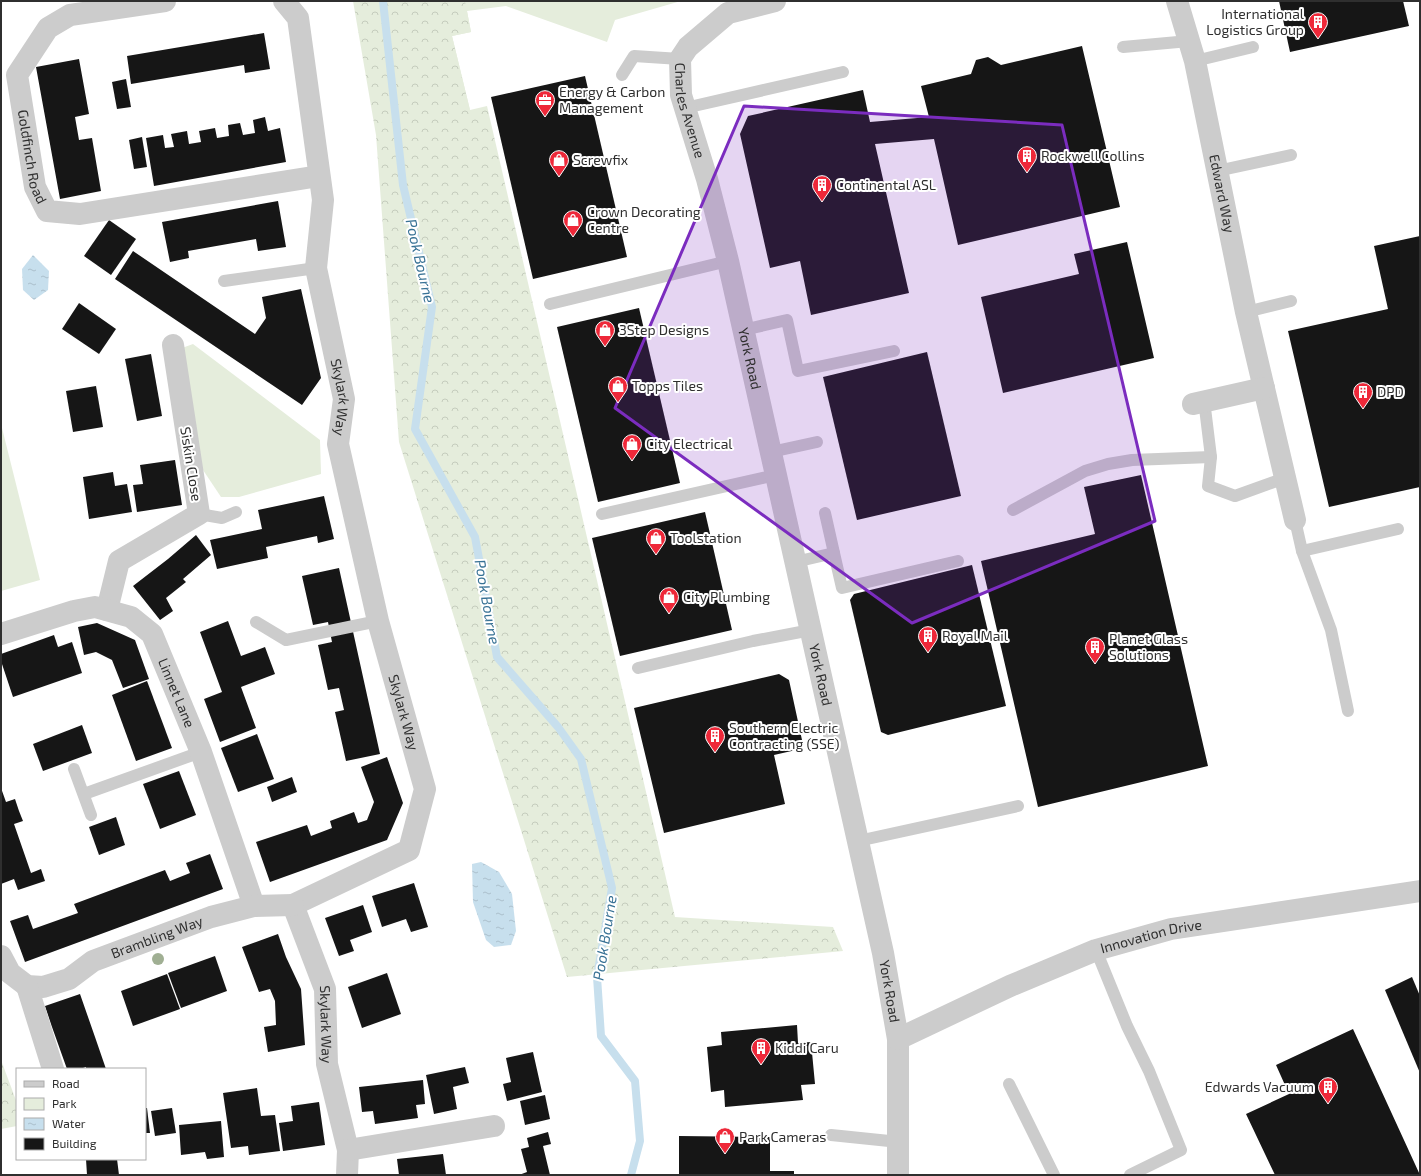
<svg xmlns="http://www.w3.org/2000/svg" width="1421" height="1176" font-family="'Exo 2',sans-serif">
  <style>
    .green { fill: #e5eddc }
    .forest { fill: url(#forest-crowns) }
    .water { fill: url(#water-ripples) }
    .lines { fill: none; stroke-linecap: round; stroke-linejoin: round }
    .stream { stroke: #c7dfed; stroke-width: 8 }
    .building { fill: #161616 }
    .service { stroke: #ccc; stroke-width: 12 }
    .minor { stroke: #ccc; stroke-width: 22 }
    .tree { fill: #a0af93 }
    .marked { fill: #7b2cbf; fill-opacity: 0.2; stroke: #7b2cbf; stroke-width: 3; stroke-linejoin: round }
    .labels { text-anchor: middle; stroke-width: 4; stroke-linejoin: round; paint-order: stroke }
    .poi-label { font-size: 14px; fill: #2f2f2f; stroke: #fff; text-anchor: start }
    .street-label { font-size: 14px; fill: #2f2f2f; stroke: #fff }
    .water-label { font-size: 15px; font-style: italic; fill: #387295; stroke: #fff }
  </style>
  <defs>
    <pattern id="forest-crowns" width="20" height="18" patternUnits="userSpaceOnUse"><rect width="20" height="18" fill="#e5eddc"/><path d="M2 6a3 3 0 1 1 6 0M12 15a3 3 0 1 1 6 0" fill="none" stroke="#c5ccbd"/></pattern>
    <pattern id="water-ripples" width="26" height="14" patternUnits="userSpaceOnUse"><rect width="26" height="14" fill="#c7dfed"/><path d="M2 4q2-2 4 0t4 0M15 11q2-2 4 0t4 0" fill="none" stroke="#abc0cc"/></pattern>
  </defs>
  <rect width="100%" height="100%" fill="#fff"/>
  <!-- green -->
  <g class="green">
    <polygon points="353,1 681,1 615,20 607,42 506,6 467,11 471,32 452,36 470,110"/>
    <polygon points="193,344 320,440 321,474 239,497 221,497 201,467 182,348"/>
    <polygon points="1,424 40,580 1,591"/>
  </g>
  <!-- forest -->
  <g class="forest">
    <polygon points="353,1 465,1 471,32 452,36 470,110 487,106 675,917 833,927 843,951 567,977 399,442 376,135"/>
    <polygon points="1,1060 17,1103 17,1126 1,1129"/>
  </g>
  <!-- water -->
  <g class="water">
    <polygon points="33,255 49,271 48,290 34,300 23,290 22,269"/>
    <polygon points="481,862 499,872 512,894 516,931 511,945 494,947 486,940 473,902 472,864"/>
  </g>
  <g class="lines">
    <!-- stream -->
    <polyline class="stream" points="383,1 403,185 432,307 415,429 475,537 497,657 558,727 581,759 612,888 597,977 601,1036 635,1081 640,1141 631,1175"/>
  </g>
  <!-- building -->
  <g class="building">
    <polygon points="1279,1 1403,1 1409,26 1290,52"/>
    <polygon points="264,33 270,69 245,73 244,65 131,84 127,56"/>
    <polygon points="1082,46 1120,207 958,245 934,139 875,144 909,293 811,315 800,261 770,268 740,134 748,116 863,90 870,122 929,117 921,86 971,74 976,60 988,57 1001,65"/>
    <polygon points="79,59 89,114 75,117 79,140 92,138 101,191 60,199 36,67"/>
    <polygon points="585,76 627,257 533,279 491,97"/>
    <polygon points="126,79 131,107 117,109 112,82"/>
    <polygon points="265,117 268,131 280,128 286,162 154,186 146,138 163,135 165,148 174,147 171,134 187,131 189,144 201,142 199,131 215,128 217,138 229,136 228,125 240,123 243,135 255,133 253,120"/>
    <polygon points="142,137 147,167 134,169 129,140"/>
    <polygon points="278,201 286,247 258,251 256,239 188,251 189,258 170,262 162,222"/>
    <polygon points="109,220 136,239 111,275 84,256"/>
    <polygon points="1420,236 1420,487 1329,507 1288,331 1388,309 1374,246"/>
    <polygon points="1127,242 1154,358 1003,393 981,297 1079,274 1074,254"/>
    <polygon points="133,251 255,334 266,318 262,297 301,289 321,378 302,405 115,279"/>
    <polygon points="79,303 116,329 99,354 62,329"/>
    <polygon points="639,308 680,483 598,502 557,327"/>
    <polygon points="927,352 961,496 857,520 823,377"/>
    <polygon points="151,354 162,416 137,421 125,359"/>
    <polygon points="96,386 103,427 73,432 66,391"/>
    <polygon points="175,460 182,505 137,512 133,485 143,484 140,465"/>
    <polygon points="113,472 115,486 127,484 132,512 89,519 83,477"/>
    <polygon points="1141,475 1208,766 1038,807 981,561 1095,534 1084,487"/>
    <polygon points="324,496 334,539 318,543 317,536 266,547 268,558 217,569 210,540 262,529 258,510"/>
    <polygon points="705,512 732,630 620,656 592,538"/>
    <polygon points="196,535 211,555 183,579 186,582 166,598 173,611 160,620 133,586 168,559"/>
    <polygon points="972,565 1006,706 888,735 881,732 850,600 854,594"/>
    <polygon points="339,568 380,754 346,761 335,712 344,710 339,688 328,690 318,645 332,642 328,622 313,625 302,576"/>
    <polygon points="228,621 241,656 265,647 275,674 241,687 256,728 220,742 204,699 222,692 200,632"/>
    <polygon points="97,623 135,640 149,679 123,688 112,660 96,652 84,655 78,627"/>
    <polygon points="54,635 58,647 72,642 82,673 13,697 1,661 1,654"/>
    <polygon points="779,674 789,680 802,740 796,750 774,755 785,804 664,833 634,708"/>
    <polygon points="147,681 172,748 136,761 112,695"/>
    <polygon points="82,725 92,753 43,771 33,744"/>
    <polygon points="257,734 274,779 238,792 221,748"/>
    <polygon points="387,757 403,803 387,840 270,882 256,842 307,825 311,836 332,828 330,821 354,812 358,823 367,820 374,802 361,767"/>
    <polygon points="179,771 196,815 160,829 143,784"/>
    <polygon points="292,777 297,792 272,802 267,787"/>
    <polygon points="1,788 6,802 15,799 19,811 23,821 14,824 31,873 41,869 45,881 18,890 14,879 1,884"/>
    <polygon points="116,817 125,845 99,855 89,827"/>
    <polygon points="210,854 223,889 25,962 10,921 28,915 33,929 78,913 74,904 165,870 170,881 190,873 186,863"/>
    <polygon points="414,883 428,927 411,932 406,919 382,927 372,896"/>
    <polygon points="363,905 372,932 350,940 354,951 339,956 325,918"/>
    <polygon points="278,934 286,957 301,989 305,1045 268,1052 264,1027 276,1025 275,1001 270,989 259,992 242,947"/>
    <polygon points="215,956 227,991 181,1008 168,973"/>
    <polygon points="387,973 401,1014 362,1028 348,987"/>
    <polygon points="167,974 180,1009 133,1026 121,991"/>
    <polygon points="1412,977 1420,996 1420,1073 1385,990"/>
    <polygon points="80,994 95,1037 106,1069 86,1069 86,1067 80,1069 67,1069 52,1027 45,1006"/>
    <polygon points="797,1025 798,1043 811,1042 815,1084 801,1085 803,1100 725,1107 724,1090 711,1092 707,1047 722,1045 721,1032"/>
    <polygon points="1353,1029 1420,1175 1275,1175 1246,1114 1289,1094 1276,1065"/>
    <polygon points="533,1052 542,1092 507,1101 503,1084 511,1082 506,1058"/>
    <polygon points="465,1067 469,1083 453,1087 457,1109 434,1114 426,1075"/>
    <polygon points="423,1080 425,1104 416,1105 418,1118 375,1124 373,1111 362,1112 359,1087"/>
    <polygon points="257,1088 261,1116 275,1115 280,1151 249,1155 248,1146 231,1148 223,1093"/>
    <polygon points="545,1095 550,1119 525,1125 520,1101"/>
    <polygon points="319,1102 325,1145 283,1151 279,1123 293,1121 291,1106"/>
    <polygon points="145,1108 147,1108 150,1133 145,1133"/>
    <polygon points="172,1108 176,1133 155,1136 151,1111"/>
    <polygon points="221,1121 224,1157 207,1159 205,1152 181,1155 179,1125"/>
    <polygon points="548,1132 551,1144 543,1146 550,1175 519,1175 527,1172 521,1149 529,1147 527,1138"/>
    <polygon points="679,1136 770,1137 770,1171 794,1171 794,1175 679,1175"/>
    <polygon points="443,1154 446,1175 399,1175 397,1159"/>
    <polygon points="86,1159 117,1159 119,1175 87,1175"/>
  </g>
  <g class="lines">
    <!-- service -->
    <g class="service">
      <polyline points="1123,47 1189,41"/>
      <polyline points="1195,61 1253,47"/>
      <polyline points="622,75 634,56 680,59"/>
      <polyline points="685,108 843,72"/>
      <polyline points="1217,171 1291,155"/>
      <polyline points="224,281 316,268"/>
      <polyline points="550,304 728,261"/>
      <polyline points="1246,312 1291,301"/>
      <polyline points="743,330 787,320 798,371 894,351"/>
      <polyline points="1204,400 1211,457 1208,486 1235,496 1285,478"/>
      <polyline points="771,452 817,442"/>
      <polyline points="1013,510 1085,471 1108,464 1132,460 1211,457"/>
      <polyline points="825,513 834,553"/>
      <polyline points="199,514 222,518 236,512"/>
      <polyline points="602,514 776,475"/>
      <polyline points="1295,520 1302,551 1398,529"/>
      <polyline points="1302,551 1331,630 1348,711"/>
      <polyline points="795,562 834,553 842,588 958,561"/>
      <polyline points="256,622 286,640 378,621"/>
      <polyline points="638,668 753,641 811,630"/>
      <polyline points="74,769 91,815"/>
      <polyline points="84,794 201,752"/>
      <polyline points="858,841 1018,806"/>
      <polyline points="1096,950 1127,1026 1149,1071 1181,1150 1130,1175"/>
      <polyline points="1009,1084 1054,1175"/>
      <polyline points="831,1135 899,1142"/>
    </g>
    <!-- minor -->
    <g class="minor">
      <path id="s1" d="M165,1l-95,14 -22,13 -31,47 18,112 12,24 33,3 239,-38"/>
      <path id="s2" d="M284,1l14,17 25,182 -7,68 28,131 -6,45 40,177 47,168 -16,61 -116,55 32,84 2,75 21,86 -1,25"/>
      <path id="s3" d="M775,1l-47,12 -40,34 -8,12 1,36 26,84 21,82 155,692 15,86v136"/>
      <path id="s4" d="M1177,1l18,60 51,251 49,208"/>
      <polyline points="1193,404 1264,388"/>
      <polyline points="107,610 119,561 199,514 173,345"/>
      <path id="s5" d="M1,634l73,-23 21,-4 36,10 21,17 49,118 53,154"/>
      <path id="s6" d="M1,956l9,17 17,13 16,1 26,-8 24,-18 118,-44 43,-11 39,-1"/>
      <polyline points="27,986 53,1069"/>
      <path id="s7" d="M898,1039l112,-53 86,-36 75,-21 249,-38"/>
      <polyline points="348,1150 494,1126"/>
    </g>
  </g>
  <!-- trees -->
  <circle class="tree" cx="158" cy="959" r="6"/>
  <!-- marked area -->
  <path class="marked" d="M744,106l318,19 93,396 -243,102 -297,-215z"/>
  <!-- icons -->
  <defs>
    <symbol id="building-pin" viewBox="-11 -11 22 30"><path d="M0 17L-7.5 6A9.5 9.5 0 1 1 7.5 6Z" fill="#ee2839" stroke="#fff"/><path d="M-4-6H4V6H1V3H-1V6H-4ZM-2.5-4.3h1.7v1.8h-1.7ZM.8-4.3h1.7v1.8H.8ZM-2.5-1h1.7V.8h-1.7ZM.8-1h1.7V.8H.8Z" fill="#fff"/></symbol>
    <symbol id="office-pin" viewBox="-11 -11 22 30"><path d="M0 17L-7.5 6A9.5 9.5 0 1 1 7.5 6Z" fill="#ee2839" stroke="#fff"/><path d="M-6-3h4V-5.5h4V-3h4V5H-6ZM-1-4.5V-3h2v-1.5ZM-6 0V1H6V0Z" fill="#fff"/></symbol>
    <symbol id="shop-pin" viewBox="-11 -11 22 30"><path d="M0 17L-7.5 6A9.5 9.5 0 1 1 7.5 6Z" fill="#ee2839" stroke="#fff"/><path d="M-5-2.5h2.3a2.7 3.5 0 0 1 5.4 0H5L5.5 6h-11ZM-1.5-2.5h3a1.5 2.3 0 0 0-3 0Z" fill="#fff"/></symbol>
  </defs>
  <g fill-rule="evenodd">
    <use href="#building-pin" x="1307" y="11" width="22" height="30"/>
    <use href="#office-pin" x="534" y="89" width="22" height="30"/>
    <use href="#building-pin" x="1016" y="145" width="22" height="30"/>
    <use href="#shop-pin" x="548" y="149" width="22" height="30"/>
    <use href="#building-pin" x="811" y="174" width="22" height="30"/>
    <use href="#shop-pin" x="562" y="209" width="22" height="30"/>
    <use href="#shop-pin" x="594" y="319" width="22" height="30"/>
    <use href="#shop-pin" x="607" y="375" width="22" height="30"/>
    <use href="#building-pin" x="1352" y="381" width="22" height="30"/>
    <use href="#shop-pin" x="621" y="433" width="22" height="30"/>
    <use href="#shop-pin" x="645" y="527" width="22" height="30"/>
    <use href="#shop-pin" x="658" y="586" width="22" height="30"/>
    <use href="#building-pin" x="917" y="625" width="22" height="30"/>
    <use href="#building-pin" x="1084" y="636" width="22" height="30"/>
    <use href="#building-pin" x="704" y="725" width="22" height="30"/>
    <use href="#building-pin" x="750" y="1037" width="22" height="30"/>
    <use href="#building-pin" x="1317" y="1076" width="22" height="30"/>
    <use href="#shop-pin" x="714" y="1126" width="22" height="30"/>
  </g>
  <g class="labels">
    <!-- poi labels -->
    <g class="poi-label">
      <text x="1304" y="19" text-anchor="end">International<tspan x="1304" dy="16">Logistics Group</tspan></text>
      <text x="559" y="97">Energy &amp; Carbon<tspan x="559" dy="16">Management</tspan></text>
      <text x="1041" y="161">Rockwell Collins</text>
      <text x="573" y="165">Screwfix</text>
      <text x="836" y="190">Continental ASL</text>
      <text x="587" y="217">Crown Decorating<tspan x="587" dy="16">Centre</tspan></text>
      <text x="619" y="335">3Step Designs</text>
      <text x="632" y="391">Topps Tiles</text>
      <text x="1377" y="397">DPD</text>
      <text x="646" y="449">City Electrical</text>
      <text x="670" y="543">Toolstation</text>
      <text x="683" y="602">City Plumbing</text>
      <text x="942" y="641">Royal Mail</text>
      <text x="1109" y="644">Planet Glass<tspan x="1109" dy="16">Solutions</tspan></text>
      <text x="729" y="733">Southern Electric<tspan x="729" dy="16">Contracting (SSE)</tspan></text>
      <text x="775" y="1053">Kiddi Caru</text>
      <text x="1314" y="1092" text-anchor="end">Edwards Vacuum</text>
      <text x="739" y="1142">Park Cameras</text>
    </g>
    <!-- street labels -->
    <g class="street-label">
      <text dy="5" stroke="none"><textPath href="#s3" startOffset="168">Charles Avenue</textPath></text>
      <text dy="5" stroke="none"><textPath href="#s1" startOffset="261">Goldfinch Road</textPath></text>
      <text dy="5" stroke="none"><textPath href="#s4" startOffset="198">Edward Way</textPath></text>
      <text dy="5" stroke="none"><textPath href="#s3" startOffset="424">York Road</textPath></text>
      <text dy="5" stroke="none"><textPath href="#s2" startOffset="406">Skylark Way</textPath></text>
      <text transform="translate(191 464) rotate(81)" y="5">Siskin Close</text>
      <text dy="5" stroke="none"><textPath href="#s3" startOffset="748">York Road</textPath></text>
      <text dy="5" stroke="none"><textPath href="#s5" startOffset="226">Linnet Lane</textPath></text>
      <text dy="5" stroke="none"><textPath href="#s2" startOffset="730">Skylark Way</textPath></text>
      <text dy="5" stroke="none"><textPath href="#s6" startOffset="182">Brambling Way</textPath></text>
      <text dy="5" stroke="none"><textPath href="#s7" startOffset="274">Innovation Drive</textPath></text>
      <text dy="5" stroke="none"><textPath href="#s3" startOffset="1072">York Road</textPath></text>
      <text dy="5" stroke="none"><textPath href="#s2" startOffset="1126">Skylark Way</textPath></text>
    </g>
    <!-- water labels -->
    <g class="water-label">
      <text transform="translate(420 261) rotate(77)" y="5">Pook Bourne</text>
      <text transform="translate(487 602) rotate(80)" y="5">Pook Bourne</text>
      <text transform="translate(605 938) rotate(-81)" y="5">Pook Bourne</text>
    </g>
  </g>
  <!-- border -->
  <rect width="1421" height="1176" fill="none" stroke="#2f2f2f" stroke-width="4"/>
  <!-- legend -->
  <rect x="16" y="1068" width="130" height="92" fill="#ffffff" stroke="#acacac"/>
  <rect x="24" y="1081" width="20" height="6" fill="#cccccc" stroke="#acacac"/>
  <text x="52" y="1088" font-size="12" fill="#2f2f2f">Road</text>
  <rect x="24" y="1098" width="20" height="12" fill="#e5eddc" stroke="#acacac"/>
  <text x="52" y="1108" font-size="12" fill="#2f2f2f">Park</text>
  <rect x="24" y="1118" width="20" height="12" fill="url(#water-ripples)" stroke="#acacac"/>
  <text x="52" y="1128" font-size="12" fill="#2f2f2f">Water</text>
  <rect x="24" y="1138" width="20" height="12" fill="#161616" stroke="#acacac"/>
  <text x="52" y="1148" font-size="12" fill="#2f2f2f">Building</text>
</svg>
